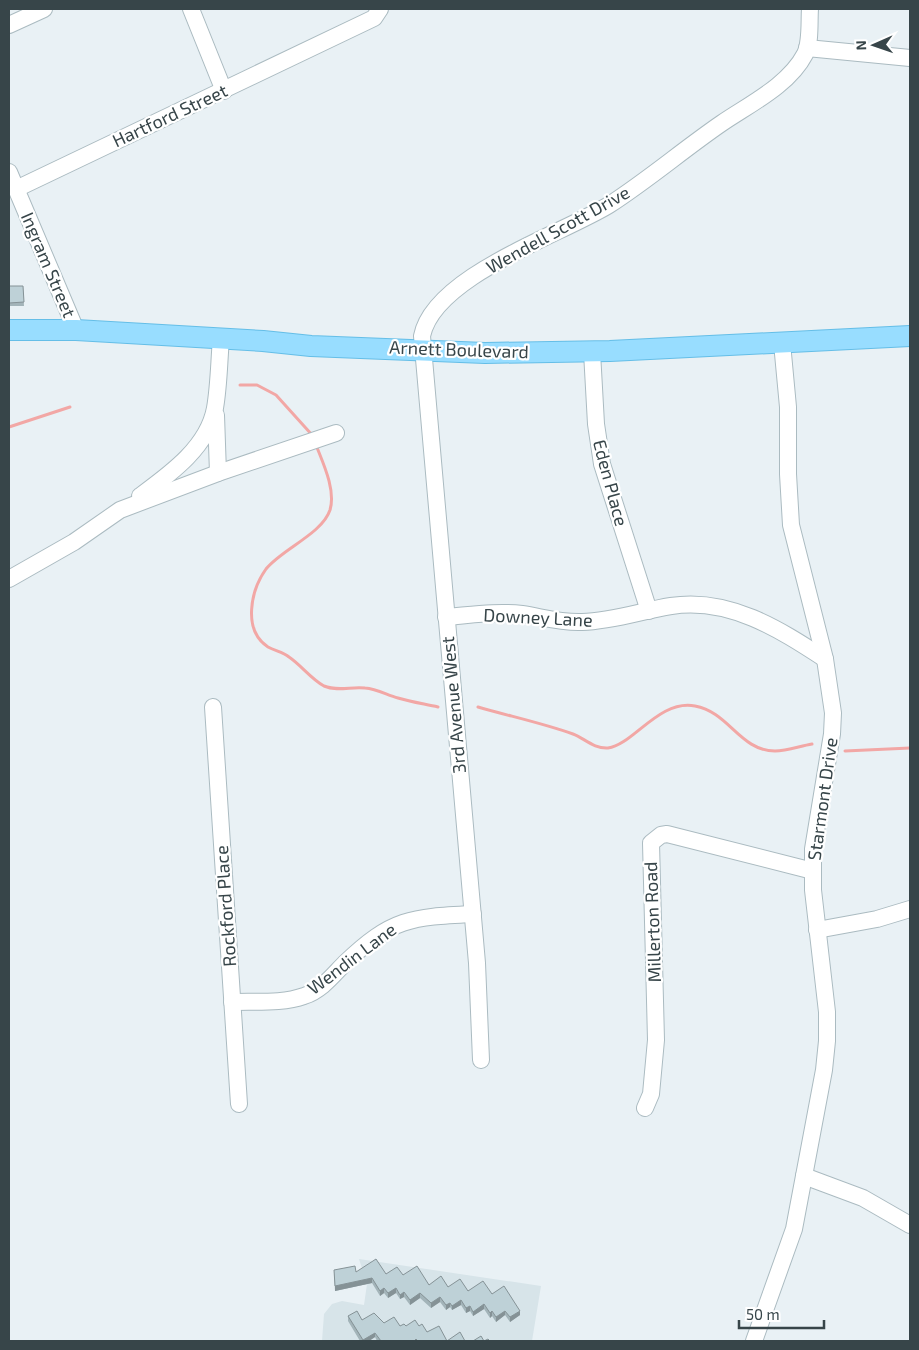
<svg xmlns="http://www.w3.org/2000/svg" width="919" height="1350" font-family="'Exo 2',sans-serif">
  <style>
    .residential { fill: #d7e4e9 }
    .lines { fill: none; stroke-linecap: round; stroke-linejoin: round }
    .stream { stroke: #f2a7a5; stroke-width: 3 }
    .minor-casing { stroke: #abbbc1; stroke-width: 18 }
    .major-casing { stroke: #65bee7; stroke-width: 22 }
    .minor { stroke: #fff; stroke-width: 16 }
    .major { stroke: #98ddff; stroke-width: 20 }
    .wall { fill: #a3b4b9 }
    .shaded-wall { fill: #859296 }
    .building { fill: #bed1d7; stroke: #859296 }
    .labels { text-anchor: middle; stroke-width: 4.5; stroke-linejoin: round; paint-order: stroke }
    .street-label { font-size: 18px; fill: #374549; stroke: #fff }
  </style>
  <rect width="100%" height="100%" fill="#e9f1f5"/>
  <!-- residential -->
  <polygon class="residential" points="359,1259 541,1286 532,1341 322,1341 324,1314 332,1304 342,1301 364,1305 367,1284"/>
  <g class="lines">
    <!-- stream -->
    <g class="stream">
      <polyline points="240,385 257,385 276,395 313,436"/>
      <polyline points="9,427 70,407"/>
      <path d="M316,445c7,18 20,45 14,65 -8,24 -48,39 -64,59 -15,21 -24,61 2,78 7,4 15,5 21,10 12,8 22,22 35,29 14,6 28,0 41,2 12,1 22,7 33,10 13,4 27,6 40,9"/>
      <path d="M478,707c31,9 64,16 95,27 11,4 21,15 35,14 25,-3 51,-49 87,-42 34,6 45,45 80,45 12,0 25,-5 37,-7"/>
      <polyline points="845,751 910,748"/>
    </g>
    <defs>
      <g id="minor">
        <polyline points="191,9 224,91"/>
        <polyline points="9,25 44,9"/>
        <polyline points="807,48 910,58"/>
        <polyline points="9,172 76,330"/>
        <polyline points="16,189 374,18 380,9"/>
        <polyline points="592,352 596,424 602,464 649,611"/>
        <polyline points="216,415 218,473"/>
        <path d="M140,496c30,-22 68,-49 75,-88 4,-23 4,-47 6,-69"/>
        <polyline points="9,579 74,542 120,510 218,473 336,433"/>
        <path d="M446,617c25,-2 51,-6 76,-3 20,3 39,9 60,8 31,-1 59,-11 89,-16 58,-9 108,23 154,53"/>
        <polyline points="213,707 239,1104"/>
        <polyline points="817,930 877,919 910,909"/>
        <path d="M232,1002c23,-1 50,2 72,-6 18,-6 29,-21 41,-33 47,-45 66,-46 128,-49"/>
        <path d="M481,1060l-4,-97 -55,-627c12,-60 138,-101 187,-131 39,-25 75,-56 113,-82 28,-19 67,-38 83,-69 6,-12 4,-33 5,-45"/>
        <polyline points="645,1108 651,1094 656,1040 651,843 661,835 667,834 813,871"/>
        <polyline points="804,1176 863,1198 910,1225"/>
        <polyline points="754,1341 794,1229 824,1070 827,1041 827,1012 813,890 813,849 832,734 833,713 825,659 791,525 788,474 788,407 782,343"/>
      </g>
      <polyline id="major" points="9,330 76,330 263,341 311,346 485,353 610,351 910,336"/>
    </defs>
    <!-- minor casing -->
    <use href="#minor" class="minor-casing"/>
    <!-- major casing -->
    <use href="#major" class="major-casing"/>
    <!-- minor -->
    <use href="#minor" class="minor"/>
    <!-- major -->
    <use href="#major" class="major"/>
  </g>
  <!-- wall -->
  <g class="wall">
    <polygon points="9,286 23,286 24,306 9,306"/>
    <polygon points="334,1270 403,1275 429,1285 448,1287 492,1294 520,1315 510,1322 505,1315 496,1322 492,1316 490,1318 484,1309 473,1316 470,1311 466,1313 461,1305 452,1310 450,1307 446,1310 440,1302 431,1308 420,1298 410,1305 404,1297 400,1299 396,1293 388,1298 384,1293 380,1296 372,1283 335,1291"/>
    <polygon points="348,1316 362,1320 384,1323 400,1326 419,1326 427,1332 447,1341 465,1341 377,1341 375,1337 369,1341 360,1341 348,1321"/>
  </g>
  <!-- shaded-wall -->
  <g class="shaded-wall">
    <polygon points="372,1278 372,1283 335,1291 335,1286"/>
    <polygon points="384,1288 384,1293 380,1296 380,1291"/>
    <polygon points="396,1288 396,1293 388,1298 388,1293"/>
    <polygon points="404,1292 404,1297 400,1299 400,1295"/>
    <polygon points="420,1293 420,1298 410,1305 410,1300"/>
    <polygon points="440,1297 440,1302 431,1308 431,1303"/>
    <polygon points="461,1300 461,1305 452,1310 452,1306"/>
    <polygon points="450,1303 450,1307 446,1310 446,1305"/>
    <polygon points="484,1304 484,1309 473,1316 473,1312"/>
    <polygon points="470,1306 470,1311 466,1313 466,1308"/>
    <polygon points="492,1311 492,1316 490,1318 490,1313"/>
    <polygon points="505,1311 505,1315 496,1322 496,1317"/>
    <polygon points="520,1311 520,1315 510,1322 510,1317"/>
    <polygon points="375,1333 375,1337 369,1341 363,1341 363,1340"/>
  </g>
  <!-- building -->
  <g class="building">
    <polygon points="9,286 23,286 24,302 9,303"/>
    <polygon points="376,1259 386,1274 397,1267 403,1275 417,1266 429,1285 441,1276 448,1287 460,1279 468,1291 483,1281 492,1294 504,1286 520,1311 510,1317 505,1311 496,1317 492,1311 490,1313 484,1304 473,1312 470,1306 466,1308 461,1300 452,1306 450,1303 446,1305 440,1297 431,1303 420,1293 410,1300 404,1292 400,1295 396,1288 388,1293 384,1288 380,1291 372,1278 335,1286 334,1270 355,1266 356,1272"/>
    <polygon points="357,1311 362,1320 374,1313 384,1323 394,1317 400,1326 404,1324 406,1326 415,1320 419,1326 422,1324 427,1332 439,1326 447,1341 460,1332 465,1341 418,1341 416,1339 414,1341 381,1341 375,1333 363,1340 348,1316"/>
    <polygon points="481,1336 484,1341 488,1339 490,1341 473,1341"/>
  </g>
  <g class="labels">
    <!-- street labels -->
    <g class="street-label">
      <text transform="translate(170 116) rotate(-25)" y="6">Hartford Street</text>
      <text transform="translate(558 230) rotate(-29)" y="6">Wendell Scott Drive</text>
      <text transform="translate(48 265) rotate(67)" y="6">Ingram Street</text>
      <text transform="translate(459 350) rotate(2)" y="6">Arnett Boulevard</text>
      <text transform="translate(610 483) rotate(75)" y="6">Eden Place</text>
      <text transform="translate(538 618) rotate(3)" y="6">Downey Lane</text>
      <text transform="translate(454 705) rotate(-95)" y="6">3rd Avenue West</text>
      <text transform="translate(823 799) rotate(-82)" y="6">Starmont Drive</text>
      <text transform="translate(226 906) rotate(-94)" y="6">Rockford Place</text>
      <text transform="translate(653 922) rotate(-92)" y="6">Millerton Road</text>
      <text transform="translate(352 959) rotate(-37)" y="6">Wendin Lane</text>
    </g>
  </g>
  <!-- border -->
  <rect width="919" height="1350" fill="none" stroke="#374549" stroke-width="20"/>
  <!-- north arrow -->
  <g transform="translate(874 45) rotate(268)" stroke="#ffffff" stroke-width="4" paint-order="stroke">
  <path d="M0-4L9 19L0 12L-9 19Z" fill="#374549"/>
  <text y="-8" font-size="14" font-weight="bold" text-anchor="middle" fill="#374549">N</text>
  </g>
  <!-- scale -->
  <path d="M739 1320v8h85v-8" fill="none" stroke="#374549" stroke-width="2.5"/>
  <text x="746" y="1320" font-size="15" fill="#374549" stroke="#ffffff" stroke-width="4" paint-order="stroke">50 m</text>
</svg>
